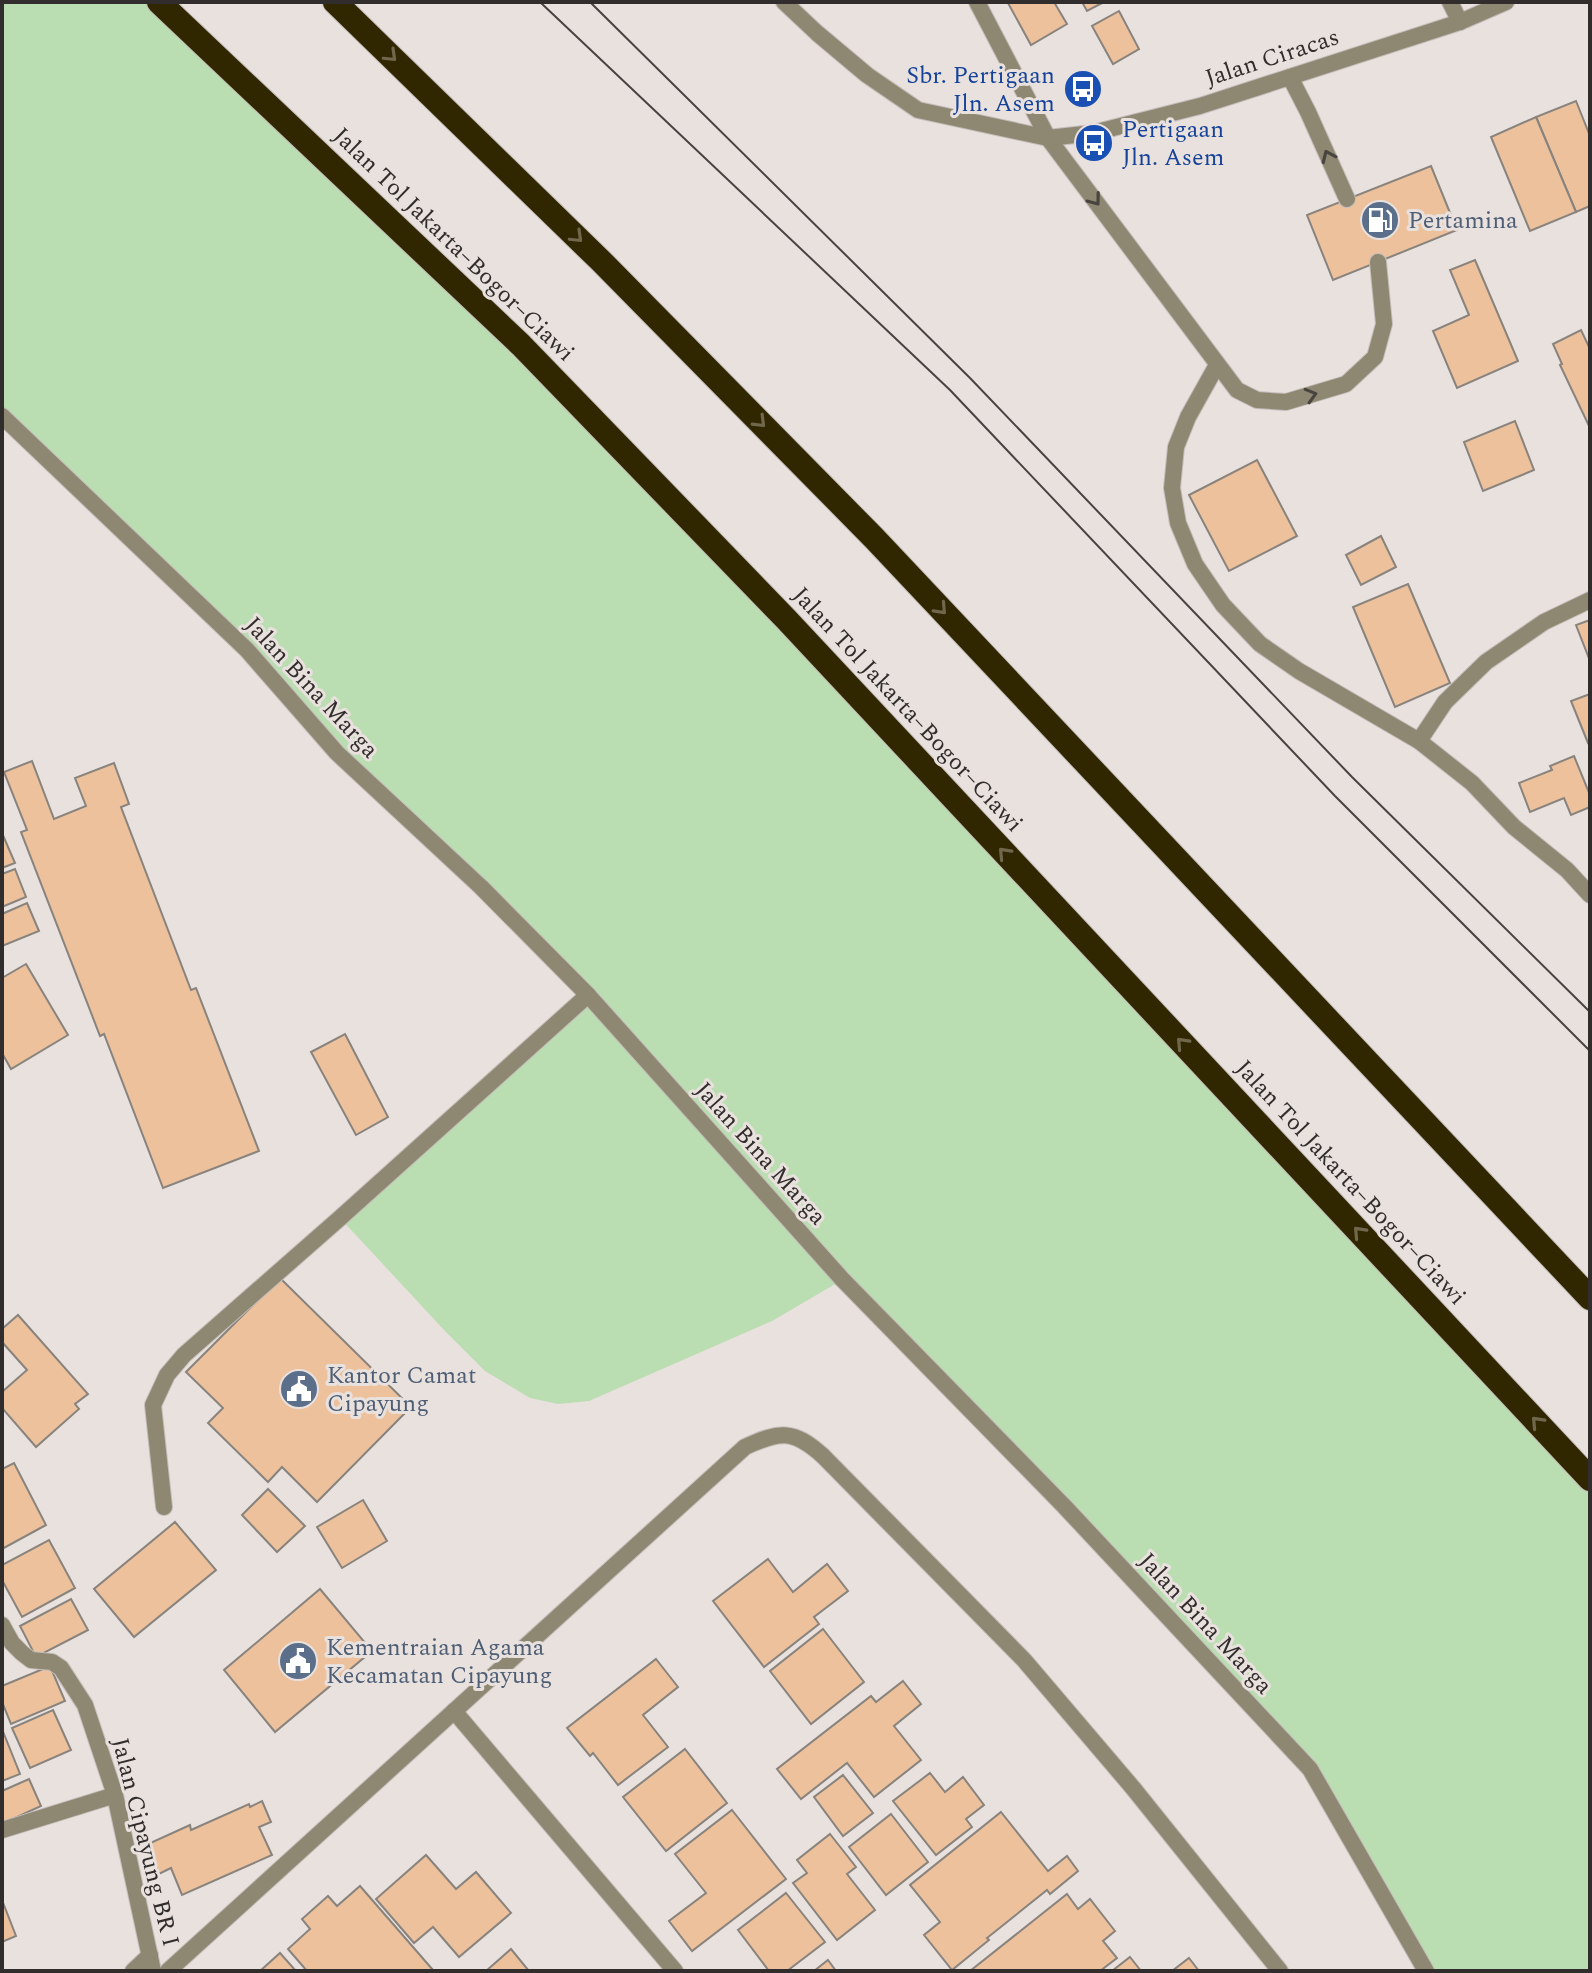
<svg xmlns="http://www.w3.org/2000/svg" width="1592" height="1973" font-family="Spectral,serif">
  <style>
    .green { fill: #baddb2 }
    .building { fill: #ecc19c; stroke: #89837e; stroke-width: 2 }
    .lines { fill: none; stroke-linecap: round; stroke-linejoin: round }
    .service-casing { stroke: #c4bdba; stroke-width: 18 }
    .minor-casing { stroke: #c4bdba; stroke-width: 18 }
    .tertiary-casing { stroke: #c4bdba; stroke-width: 18 }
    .motorway-casing { stroke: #c4bdba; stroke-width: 26 }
    .service { stroke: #8e8873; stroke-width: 16 }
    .minor { stroke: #8e8873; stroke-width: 16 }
    .tertiary { stroke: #8e8873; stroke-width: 16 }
    .motorway { stroke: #302600; stroke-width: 24 }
    .tram { stroke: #474342; stroke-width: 2 }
    .oneway { stroke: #71674d }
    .oneway2 { stroke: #48443e }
    .labels { text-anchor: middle; stroke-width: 6; stroke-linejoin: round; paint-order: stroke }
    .street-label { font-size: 24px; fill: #302d2c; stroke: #e9e1dd }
    .transit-label { font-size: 24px; fill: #164399; stroke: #e9e1dd; text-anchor: end }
    .service-label { font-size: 24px; fill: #4e5e75; stroke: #e9e1dd; text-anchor: start }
  </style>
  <rect width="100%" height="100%" fill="#e9e1dd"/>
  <!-- green -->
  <polygon class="green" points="2,2 159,2 521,345 1590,1479 1590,1971 1426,1971 1310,1769 842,1280 772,1321 589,1401 558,1404 530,1398 485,1371 445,1331 340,1218 588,995 337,753 247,650 2,416"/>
  <!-- building -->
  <g class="building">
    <polygon points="1054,2 1067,24 1031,45 1008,3"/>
    <polygon points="1082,2 1104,2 1087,11"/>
    <polygon points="1119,11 1139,49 1113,64 1092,26"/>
    <polygon points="1576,101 1590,136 1590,206 1576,212 1536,117"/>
    <polygon points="1536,117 1576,212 1530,231 1491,137"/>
    <polygon points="1431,166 1457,230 1333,280 1307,215"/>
    <polygon points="1475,260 1518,361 1457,388 1433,331 1469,315 1450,270"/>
    <polygon points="1581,330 1590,349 1590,428 1560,365 1562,364 1553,344"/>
    <polygon points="1515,421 1534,470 1483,491 1464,442"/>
    <polygon points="1257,460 1297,536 1229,571 1189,495"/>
    <polygon points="1381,536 1396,567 1361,585 1346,555"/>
    <polygon points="1408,584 1450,683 1395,707 1353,607"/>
    <polygon points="1590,620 1590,661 1576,625"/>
    <polygon points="1590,694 1590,742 1588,743 1571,701"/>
    <polygon points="1574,756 1590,795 1590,807 1571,815 1564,798 1530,812 1519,783 1552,770 1550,766"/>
    <polygon points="32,761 54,819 86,806 75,778 114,763 129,804 121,807 191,990 196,988 259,1151 163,1188 104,1034 100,1036 21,832 27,830 4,772"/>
    <polygon points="2,833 15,863 2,868"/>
    <polygon points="15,869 26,897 2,907 2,874"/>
    <polygon points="27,903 39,931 2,946 2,914"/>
    <polygon points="26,964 68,1035 11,1069 2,1053 2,978"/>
    <polygon points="345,1034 388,1117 356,1135 311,1052"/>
    <polygon points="280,1278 411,1407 317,1502 282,1467 268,1482 208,1423 223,1408 186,1372"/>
    <polygon points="18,1315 88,1394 75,1404 79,1409 36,1447 2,1408 2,1392 27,1370 2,1342 2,1329"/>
    <polygon points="14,1463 46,1525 2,1549 2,1469"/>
    <polygon points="268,1489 305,1526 277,1552 242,1515"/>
    <polygon points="363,1500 387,1541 342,1568 317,1527"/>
    <polygon points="175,1522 216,1570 134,1637 94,1589"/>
    <polygon points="49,1540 75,1588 22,1617 2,1580 2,1565"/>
    <polygon points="768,1559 793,1592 827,1564 848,1591 814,1617 819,1624 764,1667 713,1601"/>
    <polygon points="320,1589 372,1651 275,1732 224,1670"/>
    <polygon points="71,1599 88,1630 36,1657 20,1626"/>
    <polygon points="823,1629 864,1682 811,1724 770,1671"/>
    <polygon points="656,1659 678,1687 643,1715 668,1747 618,1785 593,1753 590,1756 567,1728"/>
    <polygon points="50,1666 65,1701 11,1724 2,1702 2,1686"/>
    <polygon points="903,1681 921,1704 894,1726 921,1760 874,1797 847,1763 801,1799 777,1769 871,1696 876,1702"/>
    <polygon points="53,1710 71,1750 30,1768 12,1728"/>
    <polygon points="2,1729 20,1774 2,1781"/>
    <polygon points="685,1749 727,1803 666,1851 623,1797"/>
    <polygon points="930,1773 945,1792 963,1777 984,1805 966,1819 972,1827 936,1855 893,1801"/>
    <polygon points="843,1775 873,1813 843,1836 814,1797"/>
    <polygon points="29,1779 41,1806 2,1824 2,1791"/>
    <polygon points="262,1801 271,1822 259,1827 272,1855 182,1895 171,1868 159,1874 146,1845 190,1825 191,1830 249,1804 250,1807"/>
    <polygon points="732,1810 786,1879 692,1951 669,1921 706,1893 675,1854"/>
    <polygon points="1001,1812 1048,1871 1067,1856 1078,1871 1050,1894 1047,1890 987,1938 989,1940 952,1970 924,1935 940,1922 910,1885"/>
    <polygon points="891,1814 928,1862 886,1895 849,1847"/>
    <polygon points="830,1834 856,1867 847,1874 875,1910 837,1940 793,1883 807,1873 797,1860"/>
    <polygon points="426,1855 456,1889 476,1872 511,1913 459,1957 433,1927 414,1943 376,1899"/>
    <polygon points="360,1886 433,1970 432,1971 307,1971 288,1949 310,1929 302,1919 328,1896 337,1906"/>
    <polygon points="786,1893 825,1942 787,1971 769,1971 738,1930"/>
    <polygon points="1067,1894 1078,1909 1090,1899 1115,1931 1103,1941 1117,1958 1100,1971 970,1971"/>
    <polygon points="2,1900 16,1936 2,1942"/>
    <polygon points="511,1949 529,1971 486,1971"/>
    <polygon points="280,1953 296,1971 260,1971"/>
    <polygon points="1130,1957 1141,1971 1112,1971"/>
    <polygon points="1189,1958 1199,1971 1172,1971"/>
    <polygon points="828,1960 836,1971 814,1971"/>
  </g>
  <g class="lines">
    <defs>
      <g id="service">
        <polyline points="1450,2 1460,22"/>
        <polyline points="1290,77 1308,112 1347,199"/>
        <polyline points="1048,138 1237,390 1257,400 1286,402 1346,384 1375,357 1384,324 1378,262"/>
        <polyline points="164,1507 153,1405 167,1375 184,1355 340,1218 588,995"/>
      </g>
      <g id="minor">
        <polyline points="977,2 1048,138"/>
        <polyline points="1217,365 1188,417 1176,447 1172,488 1178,523 1195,564 1223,605 1260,644 1299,671 1419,741 1472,783 1514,827 1567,870 1590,895"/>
        <polyline points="1419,741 1445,702 1486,662 1544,622 1590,600"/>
        <polyline points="2,1625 12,1643 22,1653 31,1660 52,1662 61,1668 85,1705 115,1795 153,1971"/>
        <polyline points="454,1711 675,1971"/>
        <polyline points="2,1830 115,1795"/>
        <polyline points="133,1971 150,1955"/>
        <path d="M168,1971l577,-524c35,-16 48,-18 78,9l201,204 109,128 147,183"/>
      </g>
      <g id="tertiary">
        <polyline points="784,2 817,33 867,75 918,110 1048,138 1093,133 1200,106 1460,22 1506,2"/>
        <polyline points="2,416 247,650 337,753 481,887 588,995 842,1279 1064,1506 1310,1769 1426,1971"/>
      </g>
      <g id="motorway">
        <polyline points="159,2 521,345 786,619 1590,1479"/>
        <polyline points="335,2 601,261 874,538 1590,1298"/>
      </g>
    </defs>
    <!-- service casing -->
    <use href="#service" class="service-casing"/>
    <!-- minor casing -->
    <use href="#minor" class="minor-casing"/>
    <!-- tertiary casing -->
    <use href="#tertiary" class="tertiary-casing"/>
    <!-- motorway casing -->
    <use href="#motorway" class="motorway-casing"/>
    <!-- service -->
    <use href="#service" class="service"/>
    <!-- minor -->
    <use href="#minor" class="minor"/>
    <!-- tertiary -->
    <use href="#tertiary" class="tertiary"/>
    <!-- motorway -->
    <use href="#motorway" class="motorway"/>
    <!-- tram -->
    <g class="tram">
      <polyline points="540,2 950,390 1335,796 1590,1051"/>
      <polyline points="590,2 970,378 1352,777 1590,1012"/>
    </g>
  </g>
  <!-- one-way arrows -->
  <defs><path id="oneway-chevron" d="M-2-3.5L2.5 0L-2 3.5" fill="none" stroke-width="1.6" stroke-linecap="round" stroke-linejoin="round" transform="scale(2)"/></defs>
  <g class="oneway">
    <use href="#oneway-chevron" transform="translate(391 56) rotate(44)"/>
    <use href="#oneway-chevron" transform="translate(577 237) rotate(44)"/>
    <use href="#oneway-chevron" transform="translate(760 422) rotate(45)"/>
    <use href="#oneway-chevron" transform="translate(941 609) rotate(47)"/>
    <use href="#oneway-chevron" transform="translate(1004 853) rotate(-133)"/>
    <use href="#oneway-chevron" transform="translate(1182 1043) rotate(-133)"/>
    <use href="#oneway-chevron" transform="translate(1359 1232) rotate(-133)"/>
    <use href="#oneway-chevron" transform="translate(1537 1422) rotate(-133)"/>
  </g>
  <g class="oneway2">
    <use href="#oneway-chevron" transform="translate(1328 156) rotate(-114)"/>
    <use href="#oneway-chevron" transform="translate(1095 200) rotate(53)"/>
    <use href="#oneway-chevron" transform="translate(1311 395) rotate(-16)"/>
  </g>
  <!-- icons -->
  <defs>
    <symbol id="bus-disc" viewBox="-11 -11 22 22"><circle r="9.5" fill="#1a4fb4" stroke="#e9e1dd"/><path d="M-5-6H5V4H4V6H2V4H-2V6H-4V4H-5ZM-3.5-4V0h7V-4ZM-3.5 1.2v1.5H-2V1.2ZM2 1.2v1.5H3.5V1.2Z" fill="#fff"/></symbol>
    <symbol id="fuel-disc" viewBox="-11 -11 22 22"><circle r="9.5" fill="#5c6f8a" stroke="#e9e1dd"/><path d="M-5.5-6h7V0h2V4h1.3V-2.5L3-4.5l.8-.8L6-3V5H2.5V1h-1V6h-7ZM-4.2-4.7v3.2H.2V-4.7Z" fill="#fff"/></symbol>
    <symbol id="civic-disc" viewBox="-11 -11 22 22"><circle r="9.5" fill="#5c6f8a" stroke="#e9e1dd"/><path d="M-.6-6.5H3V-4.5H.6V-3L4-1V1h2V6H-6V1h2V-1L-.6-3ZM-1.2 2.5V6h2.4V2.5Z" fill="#fff"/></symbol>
  </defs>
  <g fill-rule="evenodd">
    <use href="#bus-disc" x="1061" y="67" width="44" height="44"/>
    <use href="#bus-disc" x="1072" y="121" width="44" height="44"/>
    <use href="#fuel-disc" x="1358" y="198" width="44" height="44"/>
    <use href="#civic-disc" x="277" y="1367" width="44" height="44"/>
    <use href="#civic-disc" x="276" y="1639" width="44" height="44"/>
  </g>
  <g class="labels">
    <!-- street labels -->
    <g class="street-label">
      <text transform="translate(1272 57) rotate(-18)" y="8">Jalan Ciracas</text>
      <text transform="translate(454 244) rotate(44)" y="8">Jalan Tol Jakarta–Bogor–Ciawi</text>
      <text transform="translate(312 687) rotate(47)" y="8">Jalan Bina Marga</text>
      <text transform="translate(908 709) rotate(47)" y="8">Jalan Tol Jakarta–Bogor–Ciawi</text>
      <text transform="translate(761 1153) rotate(48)" y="8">Jalan Bina Marga</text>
      <text transform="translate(1351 1182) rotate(47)" y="8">Jalan Tol Jakarta–Bogor–Ciawi</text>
      <text transform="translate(1206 1623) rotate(47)" y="8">Jalan Bina Marga</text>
      <text transform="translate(146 1842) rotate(76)" y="8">Jalan Cipayung BR I</text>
    </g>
    <!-- transit labels -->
    <g class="transit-label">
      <text x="1055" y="83">Sbr. Pertigaan<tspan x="1055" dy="28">Jln. Asem</tspan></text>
      <text x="1122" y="137" text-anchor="start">Pertigaan<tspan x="1122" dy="28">Jln. Asem</tspan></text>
    </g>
    <!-- service labels -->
    <g class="service-label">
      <text x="1408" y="228">Pertamina</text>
      <text x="327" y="1383">Kantor Camat<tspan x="327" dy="28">Cipayung</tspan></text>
      <text x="326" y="1655">Kementraian Agama<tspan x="326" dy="28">Kecamatan Cipayung</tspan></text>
    </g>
  </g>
  <!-- border -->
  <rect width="1592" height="1973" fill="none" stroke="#302d2c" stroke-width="8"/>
</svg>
